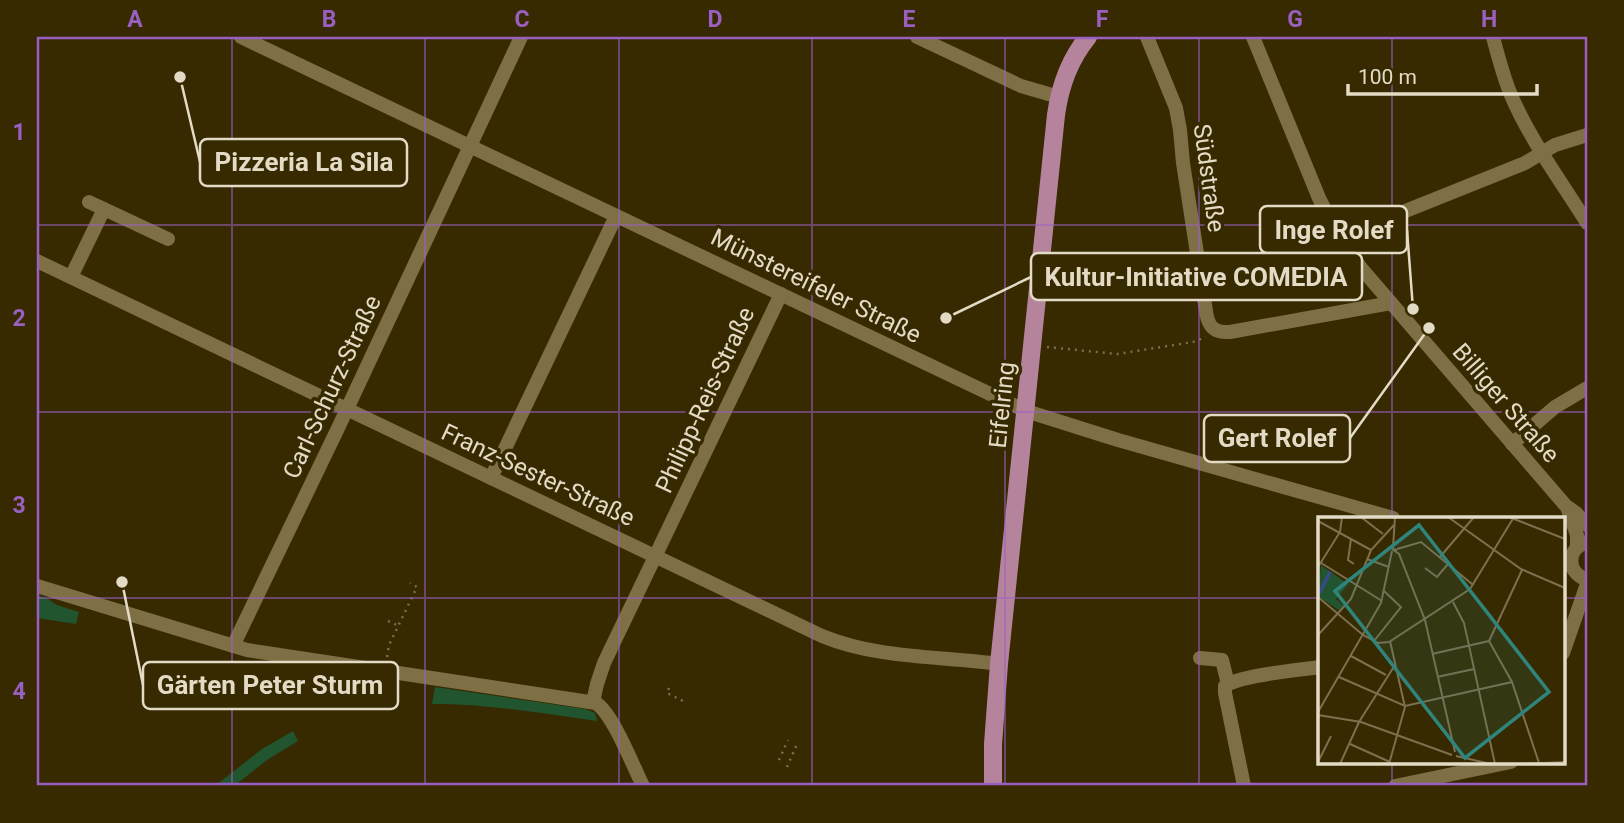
<svg xmlns="http://www.w3.org/2000/svg" width="1624" height="823" font-family="Roboto,sans-serif">
  <style>
    .green { fill: #21552f }
    .lines { fill: none; stroke-linecap: round; stroke-linejoin: round }
    .path { stroke: #7a6f4d; stroke-width: 2.5; stroke-dasharray: 2 5; stroke-linecap: butt }
    .minor { stroke: #7e6f45; stroke-width: 14 }
    .major { stroke: #b5839b; stroke-width: 18 }
    .grid { fill: none; stroke: #9a60c1; stroke-width: 2; stroke-opacity: 0.55 }
    .labels { text-anchor: middle; stroke-width: 7; stroke-linejoin: round; paint-order: stroke }
    .street-label { font-size: 24px; fill: #e3dbc5; stroke: #372900 }
    .inset-river { fill: none; stroke: #384987; stroke-width: 3.5 }
    .inset-road { fill: none; stroke: #7c704f; stroke-width: 2 }
    .view { fill: #2f857b; fill-opacity: 0.15; stroke: #2f857b; stroke-width: 3.5 }
    .inset-edge { fill: none; stroke: #e3dbc5; stroke-width: 3.5 }
    .leader { fill: none; stroke: #e3dbc5; stroke-width: 2.5 }
    .callout-dot { fill: #e3dbc5; stroke: #372900; stroke-width: 2.5 }
    .callout { fill: #372900; stroke: #e3dbc5; stroke-width: 2.5 }
    .callout-label { font-size: 26px; text-anchor: middle; font-weight: bold; fill: #e3dbc5 }
    .neatline { fill: none; stroke: #9a60c1; stroke-width: 2.5 }
    .grid-label { font-size: 23px; text-anchor: middle; font-weight: bold; fill: #9a60c1 }
  </style>
  <rect width="100%" height="100%" fill="#372900"/>
  <!-- green -->
  <g class="green">
    <polygon points="37,595 48,599 57,605 79,612 76,624 37,618"/>
    <path d="M435,687l150,22 10,4 2,8c-55,-8 -109,-17 -165,-17z"/>
    <polygon points="293,731 298,741 267,760 234,786 215,786 262,749"/>
  </g>
  <g class="lines">
    <!-- path -->
    <g class="path">
      <polyline points="1047,347 1117,354 1193,342 1206,337"/>
      <polyline points="388,621 399,626"/>
      <polyline points="387,657 389,645 417,587 410,583"/>
      <polyline points="669,688 667,693 683,701"/>
      <polyline points="779,760 788,740"/>
      <polyline points="787,767 797,744"/>
    </g>
    <!-- minor -->
    <g class="minor">
      <polyline points="241,37 1026,411 1118,440 1393,518"/>
      <polyline points="917,37 1021,86 1059,97"/>
      <path d="M1147,37l29,71 4,22 3,33 23,148c2,16 8,22 24,21l161,-29"/>
      <polyline points="1253,37 1319,198 1340,240 1361,268 1566,506 1576,513 1587,525"/>
      <path d="M1493,37c5,19 10,39 18,58 19,45 50,86 76,128"/>
      <polyline points="89,202 168,239"/>
      <polyline points="1340,240 1363,228 1525,163 1555,145 1587,135"/>
      <path d="M37,261l785,375c56,23 118,20 177,28"/>
      <polyline points="71,277 104,209"/>
      <polyline points="1512,444 1555,407 1587,388"/>
      <polyline points="491,478 616,216"/>
      <polyline points="1567,507 1577,535 1577,546"/>
      <path d="M1587,542c-21,7 -21,30 0,38"/>
      <path d="M37,586l210,64 349,53c17,11 37,63 47,83"/>
      <polyline points="233,646 340,424 521,37"/>
      <polyline points="1563,653 1587,584"/>
      <polyline points="1200,658 1222,660 1228,684"/>
      <polyline points="593,702 597,684 604,663 781,294"/>
      <path d="M1244,786l-19,-93v-7c16,-11 73,-16 95,-19"/>
      <polyline points="1395,786 1511,762"/>
    </g>
    <!-- major -->
    <path class="major" d="M993,786v-42l6,-80 57,-549c4,-29 13,-55 32,-78"/>
  </g>
  <!-- grid -->
  <path class="grid" d="M232,37v749M425,37v749M619,37v749M812,37v749M1005,37v749M1199,37v749M1392,37v481M37,225h1550M37,412h1550M37,598h1283M1563,598h24M1392,762v24"/>
  <g class="labels">
    <!-- street labels -->
    <g class="street-label">
      <text transform="translate(1209 178) rotate(82)" y="8">Südstraße</text>
      <text transform="translate(816 286) rotate(26)" y="8">Münstereifeler Straße</text>
      <text transform="translate(332 387) rotate(-65)" y="8">Carl-Schurz-Straße</text>
      <text transform="translate(705 400) rotate(-65)" y="8">Philipp-Reis-Straße</text>
      <text transform="translate(1506 403) rotate(49)" y="8">Billiger Straße</text>
      <text transform="translate(1002 405) rotate(-84)" y="8">Eifelring</text>
      <text transform="translate(538 475) rotate(25)" y="8">Franz-Sester-Straße</text>
    </g>
  </g>
  <!-- overview -->
  <g transform="translate(1318 517)">
    <rect width="247" height="247" fill="#372900"/>
    <path d="M3,48l27,19 -12,15 8,7 -4,5 -22,-15z" fill="#21552f"/>
    <path class="inset-river" d="M1,77l11,-22"/>
    <path class="inset-road" d="M43,0l22,17M130,0l73,52 44,19M191,0l56,22M0,4l53,29M33,22l-3,21 6,4M75,31l2,-31M79,32l24,-7 51,42M79,33l-5,-1 7,5 26,66 30,132M122,40l34,-40M49,42l22,8M0,44l64,40M0,50l22,-35 2,-15M107,51l12,9 11,-13M0,80l45,38 15,8 11,-1 81,-53 44,-72M135,85l11,21 31,141M0,118l33,-36 20,-49 23,-25M56,124l27,-34 -17,-16M171,124l23,41 27,81M171,124l33,-71M114,137l57,-13M33,139l35,19M21,160l66,29 107,-24M119,160l37,-8M0,195l63,-109 11,-52M0,198l43,7 91,33M32,227l40,18M138,239l35,8M1,243l12,-24M22,247l19,-42 36,-57M71,247l16,-57 -15,-66M204,247l43,-2"/>
    <path class="view" d="M101,8l130,167 -84,66 -130,-167z"/>
    <rect width="247" height="247" class="inset-edge"/>
  </g>
  <!-- callouts -->
  <path class="leader" d="M180 77L200 162M1413 309L1407 230M946 318L1031 277M1429 328L1350 438M122 582L143 685"/>
  <g class="callout-dot">
    <circle cx="180" cy="77" r="7"/>
    <circle cx="1413" cy="309" r="7"/>
    <circle cx="946" cy="318" r="7"/>
    <circle cx="1429" cy="328" r="7"/>
    <circle cx="122" cy="582" r="7"/>
  </g>
  <g class="callout">
    <rect x="200" y="139" width="207" height="47" rx="7"/>
    <rect x="1260" y="206" width="147" height="47" rx="7"/>
    <rect x="1031" y="253" width="331" height="47" rx="7"/>
    <rect x="1204" y="415" width="146" height="47" rx="7"/>
    <rect x="143" y="662" width="255" height="47" rx="7"/>
  </g>
  <g class="callout-label">
    <text x="304" y="171">Pizzeria La Sila</text>
    <text x="1334" y="239">Inge Rolef</text>
    <text x="1196" y="286">Kultur-Initiative COMEDIA</text>
    <text x="1277" y="447">Gert Rolef</text>
    <text x="270" y="694">Gärten Peter Sturm</text>
  </g>
  <!-- border -->
  <rect width="1624" height="823" fill="none" stroke="#372900" stroke-width="77"/>
  <!-- scale -->
  <path d="M1348 84v10h189v-10" fill="none" stroke="#e3dbc5" stroke-width="3.5"/>
  <text x="1358" y="84" font-size="21" fill="#e3dbc5" stroke="#372900" stroke-width="5" paint-order="stroke">100 m</text>
  <rect x="38" y="38" width="1548" height="746" class="neatline"/>
  <g class="grid-label">
    <text x="135" y="27">A</text>
    <text x="329" y="27">B</text>
    <text x="522" y="27">C</text>
    <text x="715" y="27">D</text>
    <text x="909" y="27">E</text>
    <text x="1102" y="27">F</text>
    <text x="1295" y="27">G</text>
    <text x="1489" y="27">H</text>
    <text x="19" y="140">1</text>
    <text x="19" y="326">2</text>
    <text x="19" y="513">3</text>
    <text x="19" y="699">4</text>
  </g>
</svg>
